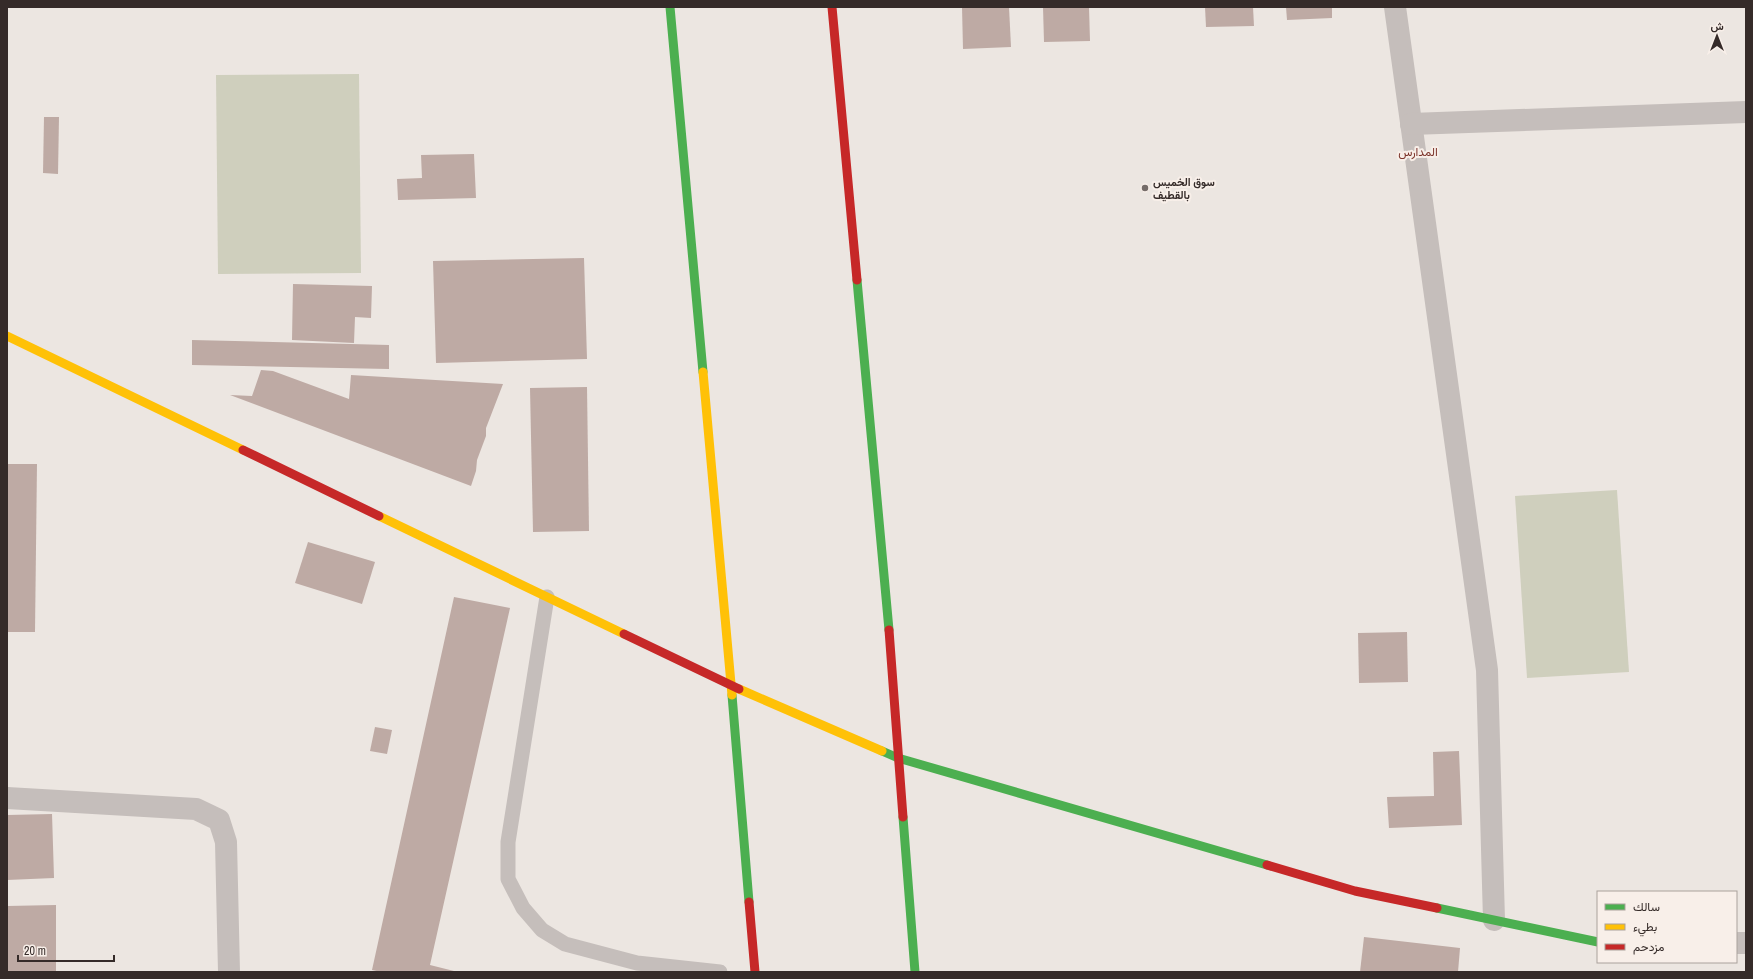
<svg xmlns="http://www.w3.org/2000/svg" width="1753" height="979" font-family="'Archivo Narrow',Vazirmatn,sans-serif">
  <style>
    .green { fill: #cfcfbd }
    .building { fill: #beaaa4 }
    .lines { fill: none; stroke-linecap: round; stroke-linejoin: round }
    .lane { stroke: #c5bebb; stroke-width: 15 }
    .street { stroke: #c5bebb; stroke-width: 22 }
    .fast { stroke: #4caf50; stroke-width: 9 }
    .slow { stroke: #ffc107; stroke-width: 9 }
    .jam { stroke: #c62828; stroke-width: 9 }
    .poi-dot { fill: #756c69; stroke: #f8efe9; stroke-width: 1.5 }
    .labels { text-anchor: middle; stroke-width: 4; stroke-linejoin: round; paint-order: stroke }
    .poi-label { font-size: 11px; font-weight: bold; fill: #352b29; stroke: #f8efe9; text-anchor: start }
    .neighbourhood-label { font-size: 12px; fill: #7c342b; stroke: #f8efe9 }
  </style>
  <rect width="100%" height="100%" fill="#ece6e1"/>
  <!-- green -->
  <g class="green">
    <polygon points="359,74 361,273 218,274 216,75"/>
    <polygon points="1617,490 1629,672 1527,678 1515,496"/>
  </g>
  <!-- building -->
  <g class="building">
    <polygon points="962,7 1009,7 1011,47 963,49"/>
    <polygon points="1043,7 1089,7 1090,41 1044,42"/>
    <polygon points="1205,7 1253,7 1254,26 1206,27"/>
    <polygon points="1286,7 1332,7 1332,18 1287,20"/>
    <polygon points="44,117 59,117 58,174 43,173"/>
    <polygon points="474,154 476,198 398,200 397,179 422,178 421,155"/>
    <polygon points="584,258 587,359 436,363 433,261"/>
    <polygon points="293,284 372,286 371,318 355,317 354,343 292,340"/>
    <polygon points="192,340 389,345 389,369 192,365"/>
    <polygon points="261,370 273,371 349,399 351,375 503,384 486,428 486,436 477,460 476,471 471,486 230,395 252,396"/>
    <polygon points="587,387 589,531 533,532 530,388"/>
    <polygon points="7,464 37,464 35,632 7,632"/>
    <polygon points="308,542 375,562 362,604 295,583"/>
    <polygon points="454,597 510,608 430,965 458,972 381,972 372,970"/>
    <polygon points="1407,632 1408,682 1359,683 1358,633"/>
    <polygon points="375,727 392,730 387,754 370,751"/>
    <polygon points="1459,751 1462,825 1389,828 1387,797 1434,796 1433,752"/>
    <polygon points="52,814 54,878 7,880 7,815"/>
    <polygon points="56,905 56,972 7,972 7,906"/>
    <polygon points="1364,937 1460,948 1458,972 1360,972"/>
  </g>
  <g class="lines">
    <!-- lane -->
    <polyline class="lane" points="547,597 508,842 508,879 523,908 542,930 565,944 637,963 720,972"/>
    <!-- street -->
    <g class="street">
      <polyline points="1395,7 1487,670 1494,920"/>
      <polyline points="1411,124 1746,112"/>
      <polyline points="7,798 196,809 219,820 226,842 229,972"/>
      <polyline points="1736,943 1746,943"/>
    </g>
    <!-- fast -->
    <g class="fast">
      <polyline points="670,7 703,372"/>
      <polyline points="857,280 889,630"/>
      <polyline points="732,695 749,902"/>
      <polyline points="882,751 898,758 1267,865"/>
      <polyline points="903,817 915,972"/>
      <polyline points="1437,908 1598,942"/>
    </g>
    <!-- slow -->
    <g class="slow">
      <polyline points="7,336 243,450"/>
      <polyline points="703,372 732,695"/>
      <polyline points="379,516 624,634"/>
      <polyline points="739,689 882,751"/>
    </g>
    <!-- jam -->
    <g class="jam">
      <polyline points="832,7 857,280"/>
      <polyline points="243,450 379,516"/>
      <polyline points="889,630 903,817"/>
      <polyline points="624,634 739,689"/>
      <polyline points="1267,865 1355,891 1437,908"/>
      <polyline points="749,902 755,972"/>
    </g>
  </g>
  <!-- markers -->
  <circle class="poi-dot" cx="1145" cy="188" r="4"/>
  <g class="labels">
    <!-- poi labels -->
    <g class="poi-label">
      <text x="1153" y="186">سوق الخميس<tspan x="1153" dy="13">بالقطيف</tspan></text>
    </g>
    <!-- neighbourhood labels -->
    <g class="neighbourhood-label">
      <text x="1418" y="156">المدارس</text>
    </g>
  </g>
  <!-- border -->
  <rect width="1753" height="979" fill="none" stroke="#352b29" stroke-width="16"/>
  <!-- legend -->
  <rect x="1597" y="891" width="140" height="72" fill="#f8efe9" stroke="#aaa19c"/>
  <rect x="1605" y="904" width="20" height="6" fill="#4caf50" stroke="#aaa19c"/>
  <text x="1633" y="911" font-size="12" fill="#352b29">سالك</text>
  <rect x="1605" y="924" width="20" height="6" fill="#ffc107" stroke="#aaa19c"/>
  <text x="1633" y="931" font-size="12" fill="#352b29">بطيء</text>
  <rect x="1605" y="944" width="20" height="6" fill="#c62828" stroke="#aaa19c"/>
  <text x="1633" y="951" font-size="12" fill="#352b29">مزدحم</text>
  <!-- north arrow -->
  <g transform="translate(1717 36)" stroke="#f8efe9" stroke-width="3" paint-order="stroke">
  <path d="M0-3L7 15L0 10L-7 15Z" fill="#352b29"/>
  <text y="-6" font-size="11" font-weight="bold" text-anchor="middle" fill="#352b29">ش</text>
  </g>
  <!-- scale -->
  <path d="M18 955v6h96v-6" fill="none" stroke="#352b29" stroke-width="2"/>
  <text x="24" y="955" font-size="12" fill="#352b29" stroke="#f8efe9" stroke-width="3" paint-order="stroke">20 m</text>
</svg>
